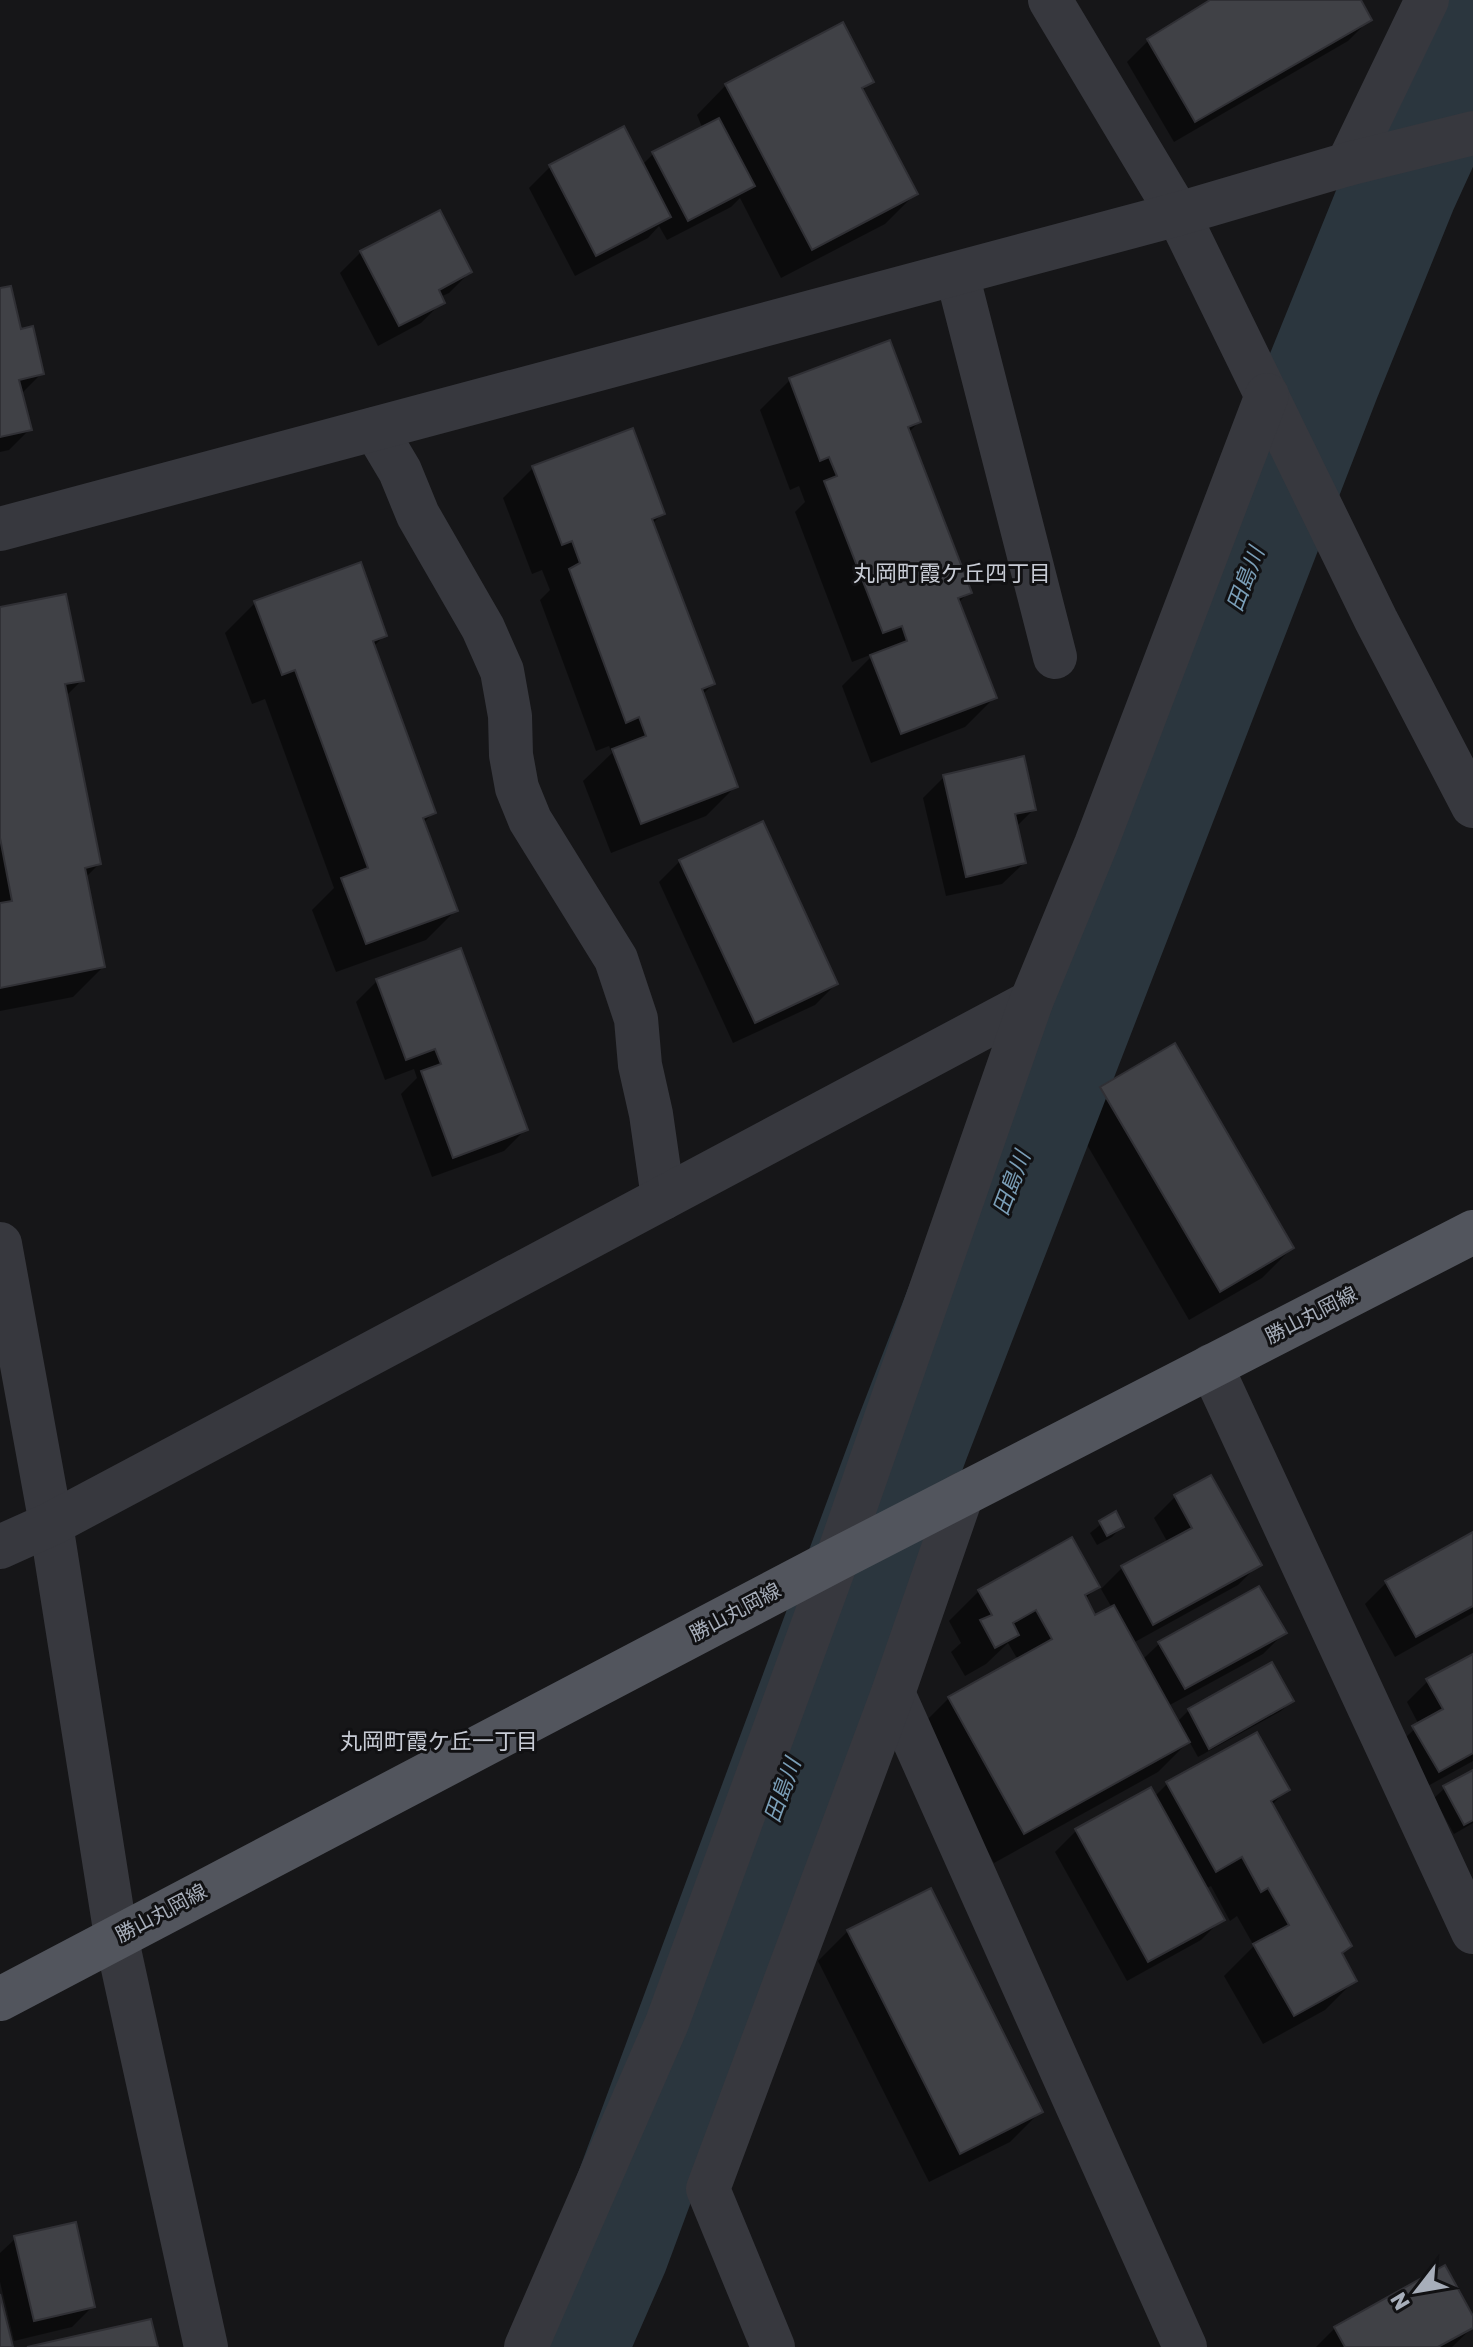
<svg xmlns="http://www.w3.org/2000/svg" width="1473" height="2347" font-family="Rubik,'Noto Sans JP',sans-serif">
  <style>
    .shadow { fill: #0007 }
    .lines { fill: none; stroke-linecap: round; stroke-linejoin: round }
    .river { stroke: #2b363e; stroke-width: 116 }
    .building { fill: #404146; stroke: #303035; stroke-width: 2 }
    .minor { stroke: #37383e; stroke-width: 44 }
    .major { stroke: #52555d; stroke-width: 44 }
    .labels { text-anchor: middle; stroke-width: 6; stroke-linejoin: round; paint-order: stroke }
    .street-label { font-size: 20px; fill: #a7aeba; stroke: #111113 }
    .neighbourhood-label { font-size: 22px; fill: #c8ccd5; stroke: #111113 }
    .water-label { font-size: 22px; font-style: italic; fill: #7b9fb8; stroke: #111113 }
  </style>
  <rect width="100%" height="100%" fill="#161618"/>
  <!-- shadow -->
  <g class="shadow">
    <polygon points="1214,0 1358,0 1369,20 1348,41 1174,142 1127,62 1148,41"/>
    <polygon points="871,82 862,91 915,194 885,224 781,278 740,198 731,207 667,240 659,226 648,238 575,276 529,188 550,167 642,165 653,154 702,127 697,115 726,85"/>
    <polygon points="361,252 470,272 449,293 440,297 442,302 421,323 378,346 340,273"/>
    <polygon points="0,290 42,373 21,394 30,429 9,450 0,452"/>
    <polygon points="790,380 919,422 908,433 969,592 958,603 995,697 965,727 871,763 842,686 875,653 852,662 795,512 805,502 799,486 790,490 760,410"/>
    <polygon points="533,468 663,513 652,524 713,684 702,695 736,786 706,816 611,853 583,781 612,753 609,746 596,751 540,600 550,590 542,570 532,574 503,498"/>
    <polygon points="255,603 385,635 373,647 434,812 423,823 456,910 426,940 336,972 312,910 334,888 265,699 252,704 225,633"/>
    <polygon points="0,609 81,681 66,696 99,864 85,878 103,967 73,997 0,1011"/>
    <polygon points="944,777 1034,809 1016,827 1024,863 1002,884 946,896 923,798"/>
    <polygon points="680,861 836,984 815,1005 733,1043 659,882"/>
    <polygon points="377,981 525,1130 504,1151 432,1177 401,1094 417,1078 414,1069 385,1080 356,1002"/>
    <polygon points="1102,1089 1292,1248 1262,1278 1189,1320 1072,1119"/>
    <polygon points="1175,1497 1259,1564 1238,1585 1133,1643 1142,1660 1159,1644 1259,1589 1284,1633 1263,1654 1168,1706 1177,1722 1189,1710 1292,1701 1281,1711 1198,1757 1189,1741 1158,1772 994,1863 919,1728 949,1698 1018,1660 1008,1643 986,1664 965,1676 951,1652 961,1643 949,1621 979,1591 1097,1587 1085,1599 1094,1618 1112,1608 1101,1589 1122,1568 1168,1543 1154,1518"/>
    <polygon points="1115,1513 1122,1526 1112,1537 1097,1545 1090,1533"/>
    <polygon points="1473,1535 1473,1613 1395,1657 1365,1604 1386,1583"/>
    <polygon points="1473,1657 1473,1761 1417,1792 1393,1749 1419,1725 1407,1702 1428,1681"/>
    <polygon points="1473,1772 1473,1823 1454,1834 1434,1798 1445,1788"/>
    <polygon points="1167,1784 1287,1789 1271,1806 1349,1946 1341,1955 1355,1980 1325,2010 1263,2044 1224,1976 1254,1946 1237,1916 1230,1921 1211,1886 1205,1889 1222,1919 1201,1940 1127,1981 1055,1852 1076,1831 1151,1790 1154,1797"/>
    <polygon points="848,1931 1040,2112 1010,2142 929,2182 818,1961"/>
    <polygon points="16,2238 93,2306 72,2327 14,2341 0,2282 0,2253"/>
    <polygon points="1473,2320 1473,2327 1452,2347 1316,2347 1335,2328"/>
  </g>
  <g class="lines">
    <!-- river -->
    <polyline class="river" points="569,2347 611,2251 912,1439 1323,377 1400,187 1473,27"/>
  </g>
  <!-- building -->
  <g class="building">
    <polygon points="1210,0 1361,0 1372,20 1195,122 1147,39"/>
    <polygon points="843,22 874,82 862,88 918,194 812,250 725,84"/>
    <polygon points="719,118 755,186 688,221 652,152"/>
    <polygon points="624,126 671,217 596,256 549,165"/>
    <polygon points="440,210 472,272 439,290 445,303 399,326 360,251"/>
    <polygon points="11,286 21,329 33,326 44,374 19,380 32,430 0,437 0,288"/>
    <polygon points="890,340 921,422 908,427 972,593 958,598 997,698 901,734 870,655 907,641 902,626 883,633 824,481 837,476 829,457 820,461 789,378"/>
    <polygon points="633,428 665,514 652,519 715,684 702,689 738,787 641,824 612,749 646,736 639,717 626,723 569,569 580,563 572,541 562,545 532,466"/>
    <polygon points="361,562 387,636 373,641 436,813 423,818 458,911 366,944 341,878 368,868 295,670 282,675 254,601"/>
    <polygon points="66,594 84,681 65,684 101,864 85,868 105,967 0,988 0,903 12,901 0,838 0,607"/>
    <polygon points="1024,756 1036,810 1015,814 1026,863 966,877 943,775"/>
    <polygon points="763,821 838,984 755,1023 679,860"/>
    <polygon points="461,948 528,1130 453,1158 421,1071 441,1064 435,1049 406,1060 376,979"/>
    <polygon points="1175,1043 1294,1248 1220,1292 1100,1087"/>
    <polygon points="1211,1475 1262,1565 1153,1625 1121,1566 1192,1528 1174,1495"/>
    <polygon points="1116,1511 1124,1527 1107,1536 1099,1521"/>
    <polygon points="1473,1532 1473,1606 1416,1637 1385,1581"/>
    <polygon points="1072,1537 1100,1587 1085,1595 1095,1615 1114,1605 1190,1742 1024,1834 948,1697 1052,1639 1036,1610 1013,1623 1019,1635 995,1648 980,1620 992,1615 978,1590"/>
    <polygon points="1259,1586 1287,1633 1185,1689 1158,1642"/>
    <polygon points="1473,1654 1473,1753 1439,1772 1412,1726 1443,1709 1426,1679"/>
    <polygon points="1272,1662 1294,1701 1209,1749 1188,1709"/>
    <polygon points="1257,1732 1290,1790 1271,1801 1352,1946 1342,1953 1357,1981 1294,2016 1253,1944 1289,1925 1268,1888 1261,1892 1242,1857 1216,1872 1166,1782"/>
    <polygon points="1473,1770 1473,1820 1464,1825 1443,1786"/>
    <polygon points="1151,1787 1225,1920 1148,1962 1075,1829"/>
    <polygon points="931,1888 1043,2112 960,2154 847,1930"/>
    <polygon points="76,2222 95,2307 34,2321 14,2236"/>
    <polygon points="1445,2265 1473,2316 1473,2328 1438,2347 1345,2347 1334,2327"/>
    <polygon points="0,2294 13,2347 0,2347"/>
    <polygon points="151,2319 158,2347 27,2347"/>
  </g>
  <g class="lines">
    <!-- minor -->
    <g class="minor">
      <polyline points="1050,0 1178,214 1376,620 1473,806"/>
      <polyline points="1348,164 1427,0"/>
      <polyline points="957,274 1055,657"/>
      <polyline points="375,429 400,471 418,515 483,628 502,671 510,716 511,755 517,788 530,820 616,959 636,1019 640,1065 651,1114 663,1198"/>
      <polyline points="0,529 1178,214 1348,164 1473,133"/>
      <polyline points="0,1244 51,1524 116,1936 206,2347"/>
      <polyline points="1211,1366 1473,1932"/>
      <polyline points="0,1547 51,1524 1031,1002"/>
      <polyline points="893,1693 1185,2347"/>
      <polyline points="526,2347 667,2023 837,1559 1031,1002 1096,844 1267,395"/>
      <polyline points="773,2347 708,2189 893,1693 962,1494"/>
    </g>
    <!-- major -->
    <polyline class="major" points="0,1999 837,1559 1473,1232"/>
  </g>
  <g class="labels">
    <!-- street labels -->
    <g class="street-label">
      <text transform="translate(1311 1315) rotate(-27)" y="7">勝山丸岡線</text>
      <text transform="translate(735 1612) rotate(-28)" y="7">勝山丸岡線</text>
      <text transform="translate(161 1913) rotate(-28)" y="7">勝山丸岡線</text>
    </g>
    <!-- neighbourhood labels -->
    <g class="neighbourhood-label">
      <text x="952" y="581">丸岡町霞ケ丘四丁目</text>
      <text x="439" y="1749">丸岡町霞ケ丘一丁目</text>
    </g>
    <!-- water labels -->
    <g class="water-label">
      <text transform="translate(1245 579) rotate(-69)" y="8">田島川</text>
      <text transform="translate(1011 1183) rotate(-69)" y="8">田島川</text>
      <text transform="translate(782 1790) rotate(-70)" y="8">田島川</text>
    </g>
  </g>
  <!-- north arrow -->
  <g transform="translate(1417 2291) rotate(239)" stroke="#111113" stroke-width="6" paint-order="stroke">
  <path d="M0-6L14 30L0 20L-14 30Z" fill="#a7aeba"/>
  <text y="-12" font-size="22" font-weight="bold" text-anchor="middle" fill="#a7aeba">N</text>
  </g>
</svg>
